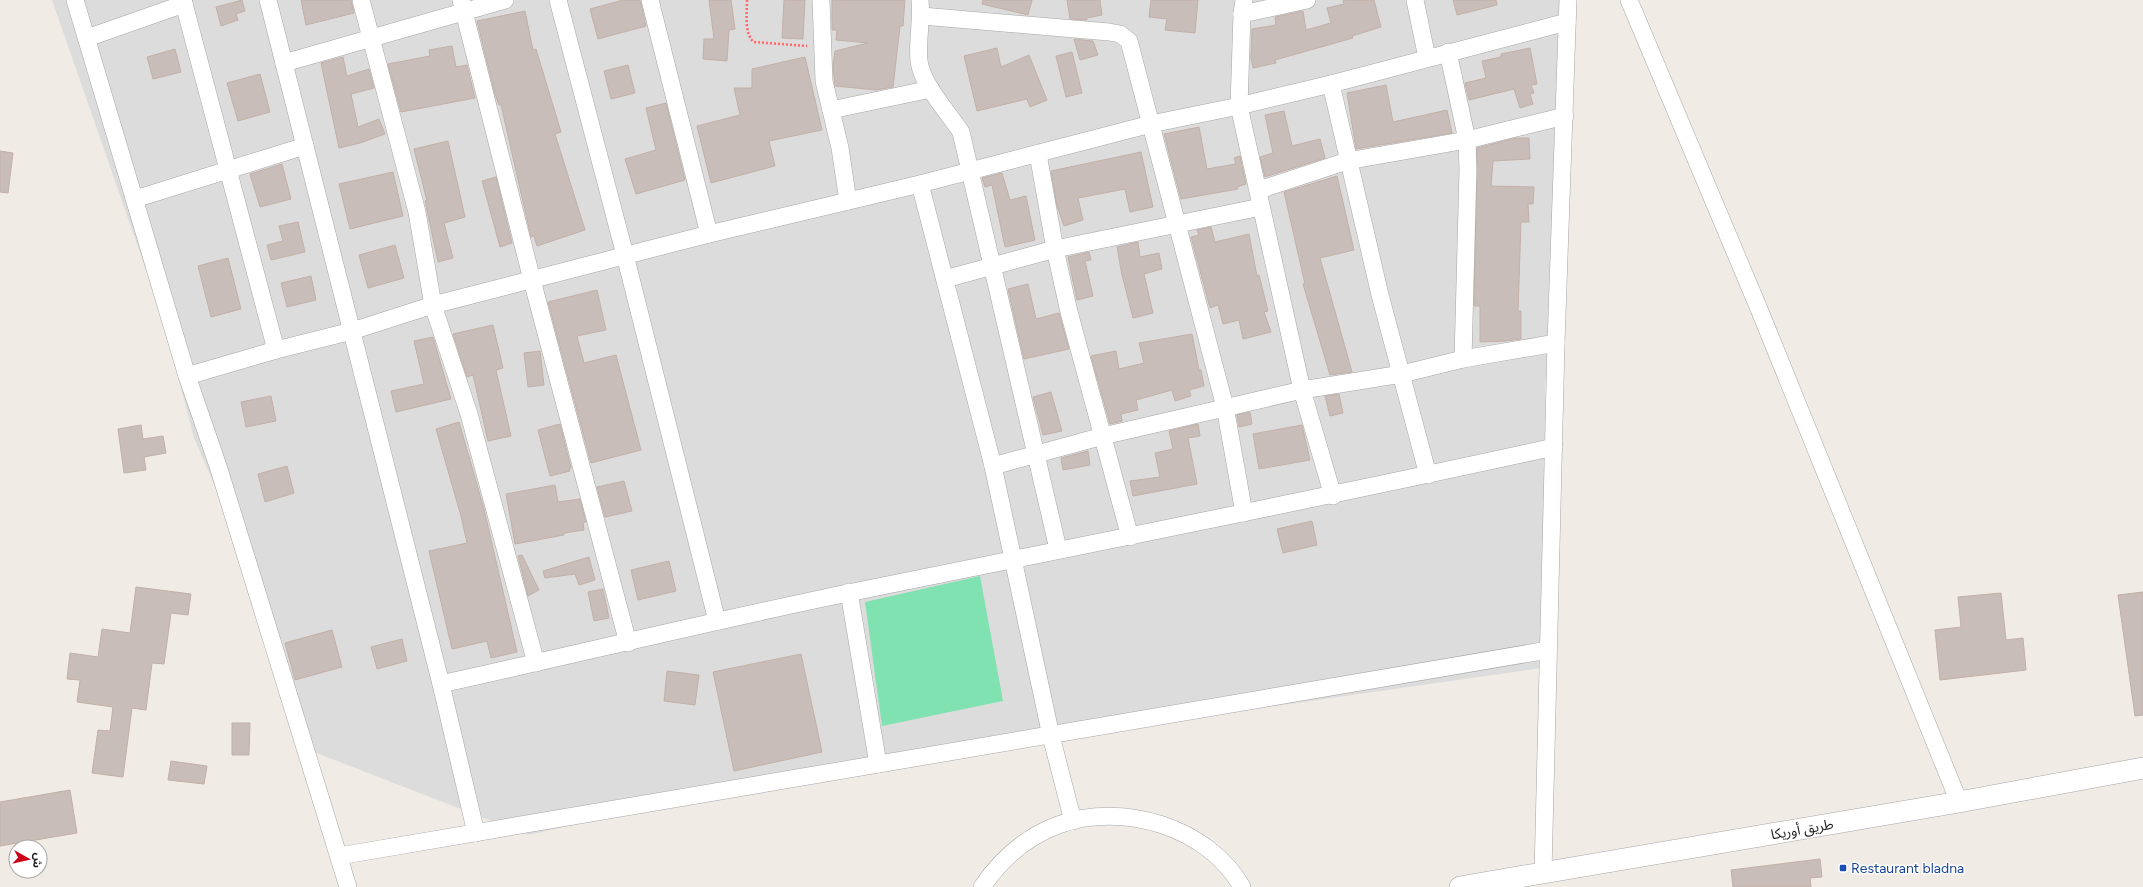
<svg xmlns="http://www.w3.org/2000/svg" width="2143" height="887" font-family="Figtree,'Noto Sans Arabic',sans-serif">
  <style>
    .residential { fill: #dddcdc }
    .pitch { fill: #80e2b0 }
    .building { fill: #c8bdb8; stroke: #c3b0a7 }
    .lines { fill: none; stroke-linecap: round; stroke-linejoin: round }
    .minor-casing { stroke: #a6a6a6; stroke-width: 18 }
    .tertiary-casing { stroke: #a6a6a6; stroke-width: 22 }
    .path { stroke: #ff676a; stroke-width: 2.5; stroke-dasharray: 2 2; stroke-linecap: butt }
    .minor { stroke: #fff; stroke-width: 17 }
    .tertiary { stroke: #fff; stroke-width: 21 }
    .transit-dot { fill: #1a4fb4; stroke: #fff; stroke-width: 1.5 }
    .labels { text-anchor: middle; stroke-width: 3; stroke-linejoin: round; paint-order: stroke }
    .street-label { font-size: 14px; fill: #1f1f1f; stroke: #fff }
    .transit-label { font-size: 14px; fill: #164399; stroke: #fff; text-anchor: start }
  </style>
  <rect width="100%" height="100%" fill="#f0ebe5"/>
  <!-- residential -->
  <polygon class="residential" points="52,0 1561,0 1559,132 1545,394 1555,666 941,754 685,800 528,835 301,747 264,600 194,438 163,319"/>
  <!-- pitch -->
  <polygon class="pitch" points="980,576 1003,701 882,726 865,602"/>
  <!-- building -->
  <g class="building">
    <polygon points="242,0 245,11 236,14 238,20 221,26 216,7"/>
    <polygon points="301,0 351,0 354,13 306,25"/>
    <polygon points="623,0 640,0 646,26 598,39 590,9"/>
    <polygon points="709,0 731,0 735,29 729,30 727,61 703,59 704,39 714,39"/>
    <polygon points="784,0 805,0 803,39 782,38"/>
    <polygon points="832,0 905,0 903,26 900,26 893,87 876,90 835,86 833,66 835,51 868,43 836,40 837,30 832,30"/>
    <polygon points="983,0 1032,0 1028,15 982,4"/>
    <polygon points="1067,0 1100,0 1102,15 1087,18 1087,20 1070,19"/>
    <polygon points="1151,0 1198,0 1195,33 1165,30 1167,19 1149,17"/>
    <polygon points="1343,0 1374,0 1381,27 1352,36 1353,38 1275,60 1276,63 1253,68 1251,58 1252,29 1276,25 1275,17 1303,11 1306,30 1331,23 1327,8 1344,4"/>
    <polygon points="1453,0 1496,0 1497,5 1457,15"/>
    <polygon points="525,11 533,50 536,49 561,132 555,134 585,230 537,246 534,236 531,237 501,105 499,105 495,94 477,21"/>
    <polygon points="1074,39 1093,41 1098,55 1080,60"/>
    <polygon points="452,46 456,67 467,65 475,98 401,112 388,64 430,56 429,50"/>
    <polygon points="997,48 1001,67 1029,55 1047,100 1030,107 1027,99 977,111 964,56"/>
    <polygon points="1530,48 1537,84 1531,85 1534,93 1530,94 1533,104 1520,108 1514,89 1469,100 1465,83 1486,78 1482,61 1501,57 1501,54"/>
    <polygon points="175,49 181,72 153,79 147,57"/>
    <polygon points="1072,52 1082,93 1066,97 1056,56"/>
    <polygon points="343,57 347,76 369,69 374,88 351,94 358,127 379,119 385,134 360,143 339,148 321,63"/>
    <polygon points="805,57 822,130 769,141 775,166 711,183 697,126 740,115 734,88 752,88 752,69"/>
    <polygon points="628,65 635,93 611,99 604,71"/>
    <polygon points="260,74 270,112 238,121 227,83"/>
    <polygon points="1386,85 1393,122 1447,110 1452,133 1356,149 1347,93"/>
    <polygon points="666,103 685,180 636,194 625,159 656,150 646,108"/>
    <polygon points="1284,111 1292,146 1320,139 1325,158 1265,177 1260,157 1273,153 1265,115"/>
    <polygon points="1199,127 1207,169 1236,164 1234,158 1240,156 1246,184 1237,187 1238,189 1181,199 1164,134"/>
    <polygon points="1516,138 1529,138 1530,159 1493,161 1491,186 1534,187 1533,204 1528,204 1529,222 1521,222 1518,311 1521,311 1521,339 1506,341 1480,342 1480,306 1474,306 1477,148"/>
    <polygon points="448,141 465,217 444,223 453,258 438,262 425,201 427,201 414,149"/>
    <polygon points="0,151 13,153 8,193 0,192"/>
    <polygon points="1141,152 1153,207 1130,212 1125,189 1078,198 1083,220 1064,226 1057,206 1051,171"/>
    <polygon points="282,164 291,199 260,207 250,174"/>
    <polygon points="393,172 403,216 350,229 339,184"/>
    <polygon points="1002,173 1010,200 1026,196 1035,240 1005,247 992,185 985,187 982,178"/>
    <polygon points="1337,176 1354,250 1320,258 1352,372 1330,375 1303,284 1305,284 1284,192"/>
    <polygon points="496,177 512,243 500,247 482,181"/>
    <polygon points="298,222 305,252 271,260 267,245 283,241 279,226"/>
    <polygon points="1211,227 1215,242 1249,234 1257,276 1259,275 1268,311 1264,312 1271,332 1243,339 1239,320 1223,324 1218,305 1210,308 1191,237 1199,235 1197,230"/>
    <polygon points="1138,242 1140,257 1159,253 1162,269 1144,274 1153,313 1133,318 1122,275 1117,247"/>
    <polygon points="395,245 404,278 368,288 359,255"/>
    <polygon points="1089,252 1091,260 1085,261 1093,296 1077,300 1068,257"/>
    <polygon points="228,258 241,309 211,317 198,266"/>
    <polygon points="311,276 316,300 287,307 281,283"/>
    <polygon points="1028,284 1036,319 1059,313 1069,349 1024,359 1008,289"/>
    <polygon points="597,290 606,330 577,336 584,363 616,355 641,450 591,463 548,302"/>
    <polygon points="493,325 503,368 496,370 511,436 488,441 473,375 467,377 453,334"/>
    <polygon points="1192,334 1199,370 1201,370 1204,386 1189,390 1191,396 1175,401 1172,390 1136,400 1138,410 1121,414 1122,421 1110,424 1091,356 1116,351 1119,369 1144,363 1139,343"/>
    <polygon points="433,337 451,399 396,412 391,391 424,384 414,341"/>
    <polygon points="540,351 544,385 528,387 524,353"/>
    <polygon points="1051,392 1062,431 1043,435 1033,397"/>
    <polygon points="1339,394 1343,413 1330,416 1325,396"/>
    <polygon points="271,396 276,421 246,427 241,402"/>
    <polygon points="1250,412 1252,424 1239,427 1237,415"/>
    <polygon points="459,422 484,509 517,652 491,658 487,641 452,649 429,551 467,543 461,516 436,429"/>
    <polygon points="560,424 571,468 569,469 570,471 550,476 538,430"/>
    <polygon points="1198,424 1200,436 1188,438 1197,484 1133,496 1130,481 1160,477 1155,453 1173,449 1169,431"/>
    <polygon points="141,425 143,439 163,436 166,453 144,457 146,470 124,473 118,429"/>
    <polygon points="1302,425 1310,460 1259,469 1253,434"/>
    <polygon points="1088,451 1090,465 1063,470 1061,458"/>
    <polygon points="287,466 294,493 265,502 258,474"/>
    <polygon points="624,481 632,511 605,517 597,487"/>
    <polygon points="555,485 558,502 580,499 586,522 583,522 584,530 564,533 564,535 515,544 506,494"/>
    <polygon points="1312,521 1317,545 1283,553 1277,529"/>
    <polygon points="522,555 539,590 528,596 518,556"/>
    <polygon points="589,557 595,580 579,585 575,574 545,578 543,571"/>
    <polygon points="669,561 676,591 638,600 631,570"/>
    <polygon points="136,587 191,594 188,615 171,613 164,664 152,663 146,710 132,708 123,777 92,773 98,730 110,731 113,707 77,702 80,680 67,679 70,653 98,657 102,629 130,633"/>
    <polygon points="603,589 609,618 594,621 588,592"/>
    <polygon points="2143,592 2143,715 2135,716 2118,595"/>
    <polygon points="2001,593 2006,640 2023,638 2026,670 1940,680 1935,630 1961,627 1958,597"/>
    <polygon points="332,630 342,667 295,680 285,643"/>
    <polygon points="402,639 407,661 377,669 371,647"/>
    <polygon points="801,654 822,752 734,771 713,672"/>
    <polygon points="667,671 699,675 695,705 664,701"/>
    <polygon points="232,723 250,723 249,755 232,755"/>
    <polygon points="171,761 207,766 204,784 168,780"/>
    <polygon points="70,790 77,833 0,846 0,802"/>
    <polygon points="1820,859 1822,877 1810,878 1811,887 1733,887 1731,870"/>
  </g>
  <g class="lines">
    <defs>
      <g id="minor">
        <polyline points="75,0 187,376 218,466 348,887"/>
        <polyline points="183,0 276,350"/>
        <polyline points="268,0 441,684 476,833"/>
        <polyline points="361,0 417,212 433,305 469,414 536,663"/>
        <polyline points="461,0 532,280 628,643"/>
        <polyline points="558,0 625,255 717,621"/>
        <polyline points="650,0 709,234"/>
        <polyline points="821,0 824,81 840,148 848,201"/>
        <path d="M920,0c2,20 -3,42 -1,61 3,24 29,51 42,71l97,417"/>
        <polyline points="1244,0 1242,14 1239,106 1302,390 1333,496"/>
        <polyline points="1415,0 1427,58"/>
        <polyline points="1629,0 1759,309 1959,802"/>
        <polyline points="1242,14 1307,0"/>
        <polyline points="922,16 1109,32 1120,34 1129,41 1225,407 1244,513"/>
        <polyline points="87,38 184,4"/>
        <polyline points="1448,52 1467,140 1468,170 1463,359"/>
        <polyline points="284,63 505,0"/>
        <polyline points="1331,84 1380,295 1428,475"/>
        <polyline points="831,110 931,89"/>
        <polyline points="1038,154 1055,249 1069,312 1130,537"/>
        <polyline points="920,184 993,466 1051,736 1073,821"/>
        <polyline points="1259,190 1347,161 1467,140 1565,116"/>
        <polyline points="135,199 305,146"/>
        <polyline points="945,279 1055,249 1261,207"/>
        <polyline points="187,376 276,350 352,331 433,305 709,234 920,184 1151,124 1239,106 1331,84 1567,22"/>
        <polyline points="993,466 1103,436 1302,390 1402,374 1463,359 1556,343"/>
        <polyline points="849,592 878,764"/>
        <path d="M441,684c136,-30 271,-63 407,-91 236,-48 471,-94 706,-146"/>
        <polyline points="339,856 1548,650"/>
        <polyline points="1543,873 1556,343 1568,0"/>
        <path d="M982,887c19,-28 44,-50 76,-62 64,-24 150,2 184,62"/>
      </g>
      <polyline id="tertiary" points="1460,887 1959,802 2143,768"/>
    </defs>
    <!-- minor casing -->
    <use href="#minor" class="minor-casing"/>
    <!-- tertiary casing -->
    <use href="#tertiary" class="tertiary-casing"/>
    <!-- path -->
    <path class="path" d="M747,0c0,12 -3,35 7,42l53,4"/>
    <!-- minor -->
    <use href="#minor" class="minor"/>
    <!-- tertiary -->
    <use href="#tertiary" class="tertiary"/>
  </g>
  <!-- markers -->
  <rect class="transit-dot" x="1839" y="864" width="8" height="8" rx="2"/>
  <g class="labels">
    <!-- street labels -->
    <g class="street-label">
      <text transform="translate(1802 829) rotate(-10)" y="5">طريق أوريكا</text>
    </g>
    <!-- transit labels -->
    <g class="transit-label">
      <text x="1851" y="873">Restaurant bladna</text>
    </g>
  </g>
  <!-- north arrow -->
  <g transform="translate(28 859) rotate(98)"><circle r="19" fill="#ffffff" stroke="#a5a5a5"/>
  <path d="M0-3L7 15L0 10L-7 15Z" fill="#ce0019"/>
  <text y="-6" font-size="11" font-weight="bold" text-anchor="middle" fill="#1f1f1f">ش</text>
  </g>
</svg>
